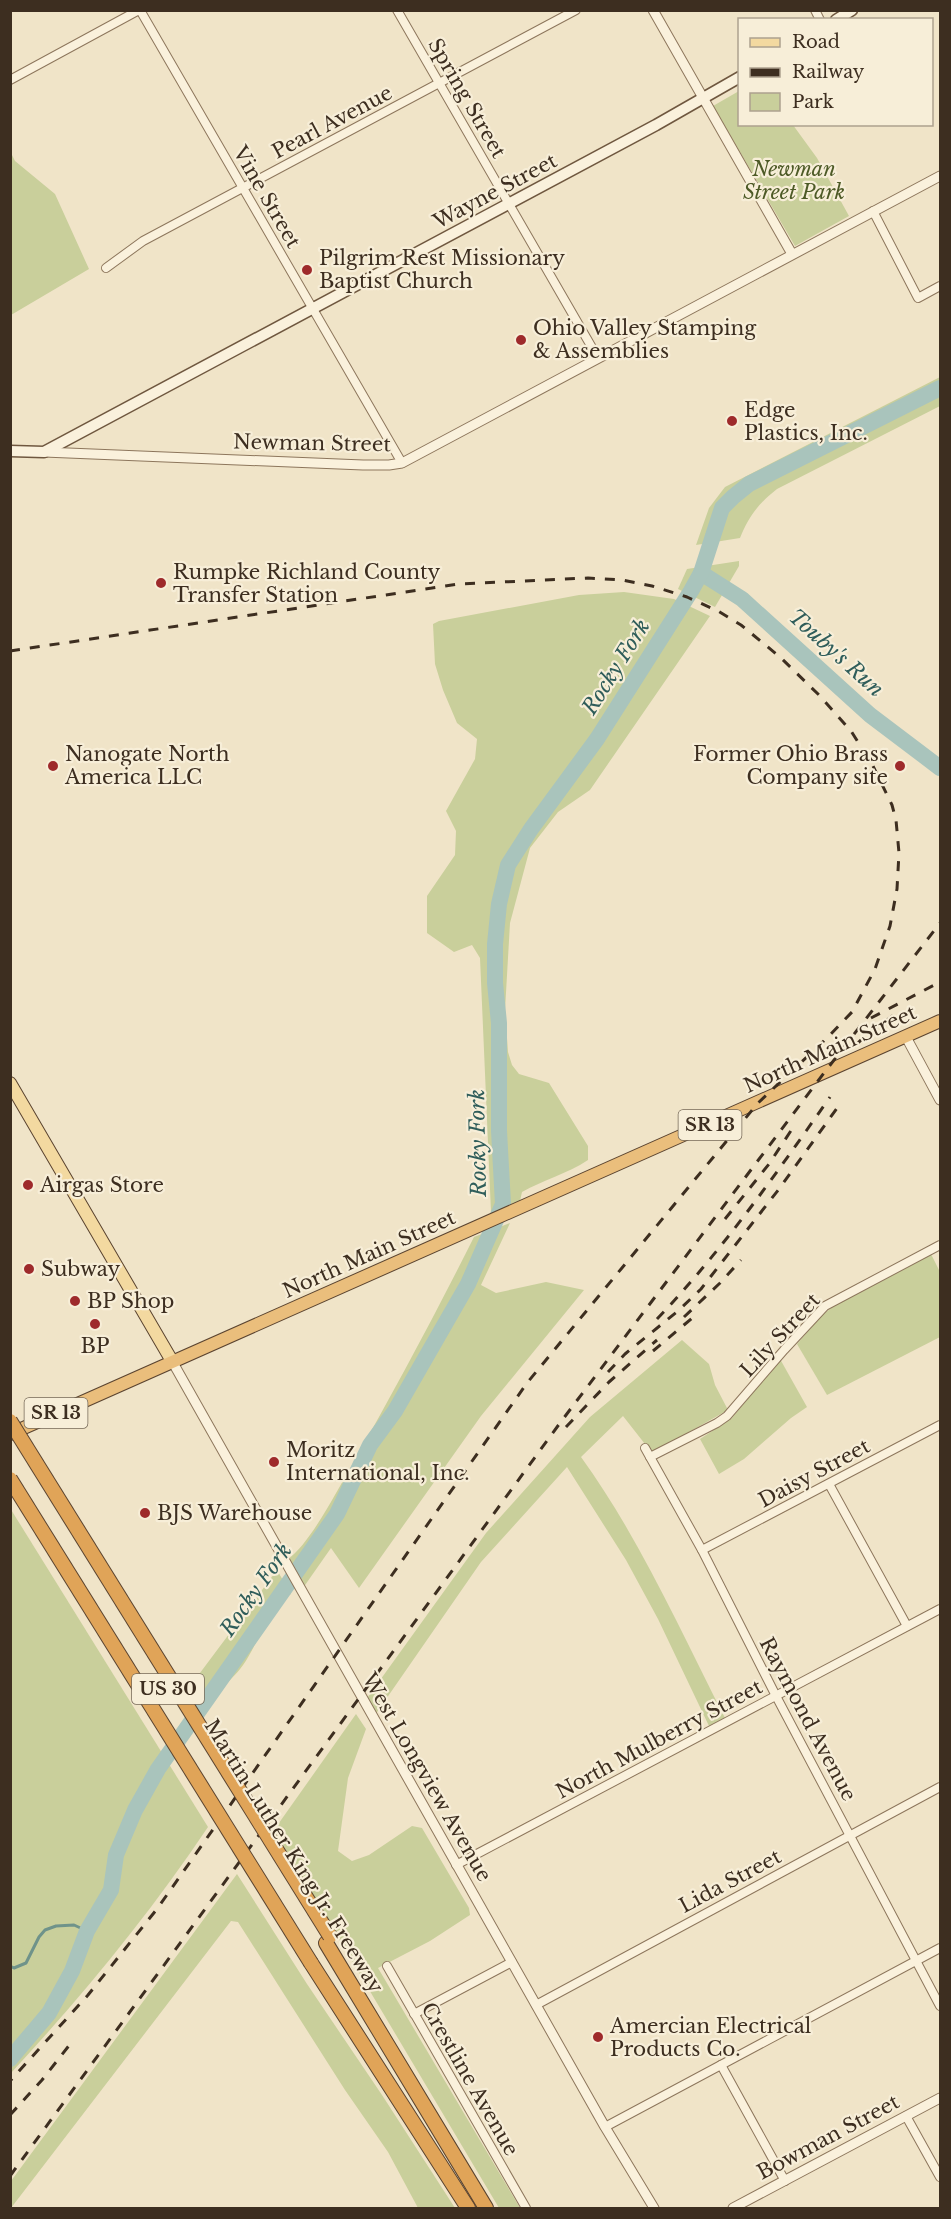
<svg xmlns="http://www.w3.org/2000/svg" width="951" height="2219" font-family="'Libre Baskerville',serif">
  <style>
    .green { fill: #c9cf9b }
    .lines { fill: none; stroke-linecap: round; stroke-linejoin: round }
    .stream { stroke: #6f938a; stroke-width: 3 }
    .river { stroke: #a9c4bc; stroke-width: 16 }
    .minor-casing { stroke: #8d765c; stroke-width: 10 }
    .tertiary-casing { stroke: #8d765c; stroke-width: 11 }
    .secondary-casing { stroke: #6f573f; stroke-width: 13 }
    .primary-casing { stroke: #5b4430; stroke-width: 14 }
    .trunk-casing { stroke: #5b4430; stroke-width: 14 }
    .motorway-casing { stroke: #5b4430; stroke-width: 16 }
    .minor { stroke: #faf1dc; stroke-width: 8 }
    .tertiary { stroke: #faf1dc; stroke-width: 9 }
    .secondary { stroke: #faf1dc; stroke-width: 10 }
    .primary { stroke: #f3d9a0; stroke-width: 12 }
    .trunk { stroke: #eabe7c; stroke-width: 12 }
    .motorway { stroke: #e0a458; stroke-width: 14 }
    .rail { stroke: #3d2e20; stroke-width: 3; stroke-dasharray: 10 10; stroke-linecap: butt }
    .motorway-bridge-casing { stroke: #5b4430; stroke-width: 16; stroke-linecap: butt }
    .motorway-bridge { stroke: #e0a458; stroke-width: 14 }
    .poi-dot { fill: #9e2a2b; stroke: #f7eed8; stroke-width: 2 }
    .labels { text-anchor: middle; stroke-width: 4.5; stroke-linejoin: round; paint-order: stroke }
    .shield { fill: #f7eed8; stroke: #756857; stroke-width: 1.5 }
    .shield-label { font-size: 18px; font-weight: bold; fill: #3d2e20 }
    .street-label { font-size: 20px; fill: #3d2e20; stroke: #f7eed8 }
    .park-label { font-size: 20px; font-style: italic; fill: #4d5a26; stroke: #f7eed8 }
    .poi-label { font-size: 20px; fill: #3d2e20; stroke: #f7eed8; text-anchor: start }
    .water-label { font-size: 21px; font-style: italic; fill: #2f5d5a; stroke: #f7eed8 }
  </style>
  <rect width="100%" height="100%" fill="#f0e4c8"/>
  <!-- green -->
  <g class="green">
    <polygon points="739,91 740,124 793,125 817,158 849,216 795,246 713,106"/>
    <polygon points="11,153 15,161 55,194 89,269 11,315"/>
    <path d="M940,377v29l-163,83c-19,15 -28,27 -37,49l-44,7 13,-37 16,-21z"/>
    <polygon points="739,561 739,566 715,607 678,589 687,569"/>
    <path d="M624,592l50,7 36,17 -120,174 -32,22 -28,36 -20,75 -5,87 3,42 4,13 7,9 30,9 39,63v14c-21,14 -45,20 -66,32l-2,9 -29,11 -11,-254 -8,-13 -18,7 -27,-19v-37l28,-41 1,-24 -10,-20 29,-52 2,-20 -20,-16 -14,-33 -8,-26 -2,-40 6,-3 140,-26z"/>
    <path d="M510,1223l-29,62 15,8 50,-11 38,8 -103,126 -122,172 -28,-40 -28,40 -16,-28c23,-16 49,-68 64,-93 43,-76 84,-152 123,-230z"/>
    <polygon points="931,1254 940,1272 940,1337 827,1395 797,1344 821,1316 835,1305"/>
    <path d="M682,1340l27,24 6,21 13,25 -76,43 -29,-37 -42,41c58,80 99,173 144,261l-16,8 -51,-107 -32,-59 -59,-93 -86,95 -106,153 -10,-14 121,-168 104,-116z"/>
    <polygon points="780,1359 807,1407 791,1418 744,1459 719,1474 700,1439 732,1418"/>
    <path d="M10,1508l198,319c-59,88 -125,168 -197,246z"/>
    <path d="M277,1570l14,24c-21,13 -31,44 -44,65 -5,9 -13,17 -21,25 -9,10 -15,18 -29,21l-9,-16z"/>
    <polygon points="356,1714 366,1729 348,1778 338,1851 352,1861 369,1855 412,1826 422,1828 469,1908 470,1915 430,1941 378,1968 520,2208 499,2208 274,1830"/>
    <polygon points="237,1874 307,1984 382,2095 455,2208 418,2208 388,2152 345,2090 238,1922 231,1921 11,2208 11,2181"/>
  </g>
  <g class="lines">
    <!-- stream -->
    <polyline class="stream" points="10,1966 14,1968 26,1963 39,1937 45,1930 56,1926 74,1925 87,1931"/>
    <!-- river -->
    <g class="river">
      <polyline points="701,573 742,599 870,715 940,768"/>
      <polyline points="10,2059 49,2013 72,1971 87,1931 111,1890 116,1855 135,1810 158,1769 337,1514 370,1445 395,1411 468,1284 503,1204 499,1131 499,1023 495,983 495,944 499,904 508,865 531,829 597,739 691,591 701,573 722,508 733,497 749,484 940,388"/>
    </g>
    <defs>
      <g id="minor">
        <polyline points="140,10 402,463"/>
        <polyline points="397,10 598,358"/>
        <polyline points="815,10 820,20"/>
        <polyline points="10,80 139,10"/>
        <polyline points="873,211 918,298 940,286"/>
        <polyline points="106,268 143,241 576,10"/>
        <polyline points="645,1448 702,1550 776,1696 940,2006"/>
        <polyline points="650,1457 717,1423 727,1416 784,1350 825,1306 940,1245"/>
        <polyline points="829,1484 907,1626"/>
        <polyline points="702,1550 940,1425"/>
        <polyline points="456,1865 940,1609"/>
        <polyline points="387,1966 526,2208"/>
        <polyline points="536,2005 940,1787"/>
        <polyline points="414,2014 512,1962"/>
        <polyline points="721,2065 785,2181"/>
        <polyline points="906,2116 940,2177"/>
        <polyline points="605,2127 940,1948"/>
      </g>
      <g id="tertiary">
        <polyline points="653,10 792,254"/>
        <polyline points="44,452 363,465 389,465 402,463 940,176"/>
        <polyline points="906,1037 940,1100"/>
        <polyline points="172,1361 605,2127 654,2208"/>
        <polyline points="733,2208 940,2098"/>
      </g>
      <g id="secondary">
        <polyline points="836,20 852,10"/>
        <polyline points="10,451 44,452 656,125 740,77"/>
      </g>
      <polyline id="primary" points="10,1083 172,1361"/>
      <polyline id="trunk" points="10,1434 940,1021"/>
      <g id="motorway">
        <polyline points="326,1943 486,2208"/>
        <polyline points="311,1963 468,2208"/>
      </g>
    </defs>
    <!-- minor casing -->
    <use href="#minor" class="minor-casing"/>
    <!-- tertiary casing -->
    <use href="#tertiary" class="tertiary-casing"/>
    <!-- secondary casing -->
    <use href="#secondary" class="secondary-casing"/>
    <!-- primary casing -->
    <use href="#primary" class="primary-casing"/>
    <!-- trunk casing -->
    <use href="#trunk" class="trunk-casing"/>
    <!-- motorway casing -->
    <use href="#motorway" class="motorway-casing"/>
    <!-- minor -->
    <use href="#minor" class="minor"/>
    <!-- tertiary -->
    <use href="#tertiary" class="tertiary"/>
    <!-- secondary -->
    <use href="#secondary" class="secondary"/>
    <!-- primary -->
    <use href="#primary" class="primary"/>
    <!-- trunk -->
    <use href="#trunk" class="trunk"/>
    <!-- motorway -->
    <use href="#motorway" class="motorway"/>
    <!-- rail -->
    <g class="rail">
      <polyline points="10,651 459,584 588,578 622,580 652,586 687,597 718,611 741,625 780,657 819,695 851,731 872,764 892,805 896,820 899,853 897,889 890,926 875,969 852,1012 828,1037 758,1103 527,1383 157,1909 88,1995 10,2081"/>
      <polyline points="871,1018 940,982"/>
      <polyline points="854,1047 866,1035 894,1015"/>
      <polyline points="725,1219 769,1164 796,1123"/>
      <polyline points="684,1317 720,1283 741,1260"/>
      <path d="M657,1319c65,-68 119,-145 173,-222"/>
      <polyline points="653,1351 697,1314"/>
      <polyline points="608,1372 625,1354 678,1311 701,1289 779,1189 840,1104"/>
      <polyline points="566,1427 609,1382 657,1340"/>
      <polyline points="10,2115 42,2080 71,2043"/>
      <polyline points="10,2176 560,1423 824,1073 940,923"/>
    </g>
    <defs>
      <g id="motorway-bridge">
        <polyline points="10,1421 330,1936"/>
        <polyline points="10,1479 311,1963"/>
      </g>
    </defs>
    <!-- motorway-bridge casing -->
    <use href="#motorway-bridge" class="motorway-bridge-casing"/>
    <!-- motorway-bridge -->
    <use href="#motorway-bridge" class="motorway-bridge"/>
  </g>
  <!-- markers -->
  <g class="poi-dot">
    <circle cx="307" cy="270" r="6"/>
    <circle cx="521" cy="340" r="6"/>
    <circle cx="732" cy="421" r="6"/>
    <circle cx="161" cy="583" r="6"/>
    <circle cx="53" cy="766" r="6"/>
    <circle cx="900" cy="766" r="6"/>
    <circle cx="28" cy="1185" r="6"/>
    <circle cx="29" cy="1269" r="6"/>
    <circle cx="75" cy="1301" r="6"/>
    <circle cx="95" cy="1324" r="6"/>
    <circle cx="274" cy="1462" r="6"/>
    <circle cx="145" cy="1513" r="6"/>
    <circle cx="598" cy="2037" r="6"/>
  </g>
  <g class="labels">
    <!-- shield labels -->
    <g class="shield">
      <rect x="678.5" y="1110" width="63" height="30" rx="4.5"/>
      <rect x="24.5" y="1398" width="63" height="30" rx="4.5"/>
      <rect x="132" y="1674" width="72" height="30" rx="4.5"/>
    </g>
    <g class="shield-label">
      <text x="710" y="1131">SR 13</text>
      <text x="56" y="1419">SR 13</text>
      <text x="168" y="1695">US 30</text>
    </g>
    <!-- street labels -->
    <g class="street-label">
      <text transform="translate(467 98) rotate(60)" y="7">Spring Street</text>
      <text transform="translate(332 122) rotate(-28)" y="7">Pearl Avenue</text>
      <text transform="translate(495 191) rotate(-28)" y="7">Wayne Street</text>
      <text transform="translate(267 197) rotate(60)" y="7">Vine Street</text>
      <text transform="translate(312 443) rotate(1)" y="7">Newman Street</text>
      <text transform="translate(830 1049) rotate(-24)" y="7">North Main Street</text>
      <text transform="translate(369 1254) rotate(-24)" y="7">North Main Street</text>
      <text transform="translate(780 1335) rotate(-47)" y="7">Lily Street</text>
      <text transform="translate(814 1473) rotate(-28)" y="7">Daisy Street</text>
      <text transform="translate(808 1719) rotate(62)" y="7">Raymond Avenue</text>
      <text transform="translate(659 1739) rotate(-28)" y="7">North Mulberry Street</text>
      <text transform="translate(427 1777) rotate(60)" y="7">West Longview Avenue</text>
      <text transform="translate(294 1856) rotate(58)" y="7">Martin Luther King Jr. Freeway</text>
      <text transform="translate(730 1881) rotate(-28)" y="7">Lida Street</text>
      <text transform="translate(470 2079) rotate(60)" y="7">Crestline Avenue</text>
      <text transform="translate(828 2137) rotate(-28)" y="7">Bowman Street</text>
    </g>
    <!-- park labels -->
    <g class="park-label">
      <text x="794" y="176">Newman<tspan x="794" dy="23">Street Park</tspan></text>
    </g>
    <!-- poi labels -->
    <g class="poi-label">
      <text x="319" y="265">Pilgrim Rest Missionary<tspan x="319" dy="23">Baptist Church</tspan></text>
      <text x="533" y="335">Ohio Valley Stamping<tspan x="533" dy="23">&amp; Assemblies</tspan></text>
      <text x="744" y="417">Edge<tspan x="744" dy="23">Plastics, Inc.</tspan></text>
      <text x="173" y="579">Rumpke Richland County<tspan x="173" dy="23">Transfer Station</tspan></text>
      <text x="65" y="761">Nanogate North<tspan x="65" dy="23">America LLC</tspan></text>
      <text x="888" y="761" text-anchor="end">Former Ohio Brass<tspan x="888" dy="23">Company site</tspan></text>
      <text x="40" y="1192">Airgas Store</text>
      <text x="41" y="1276">Subway</text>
      <text x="87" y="1308">BP Shop</text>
      <text x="95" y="1353" text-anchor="middle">BP</text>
      <text x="286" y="1457">Moritz<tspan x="286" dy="23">International, Inc.</tspan></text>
      <text x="157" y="1520">BJS Warehouse</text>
      <text x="610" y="2033">Amercian Electrical<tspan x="610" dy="23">Products Co.</tspan></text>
    </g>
    <!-- water labels -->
    <g class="water-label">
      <text transform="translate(836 653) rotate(42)" y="7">Touby's Run</text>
      <text transform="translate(616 667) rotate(-58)" y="7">Rocky Fork</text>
      <text transform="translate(478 1143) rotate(-91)" y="7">Rocky Fork</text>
      <text transform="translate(256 1590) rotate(-55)" y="7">Rocky Fork</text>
    </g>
  </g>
  <!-- border -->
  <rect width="951" height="2219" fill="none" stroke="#3d2e20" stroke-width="24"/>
  <!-- legend -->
  <rect x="738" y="18" width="195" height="108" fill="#f7eed8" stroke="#ada18e" stroke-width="1.5"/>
  <rect x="750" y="38" width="30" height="9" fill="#f3d9a0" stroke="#ada18e" stroke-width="1.5"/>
  <text x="792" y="48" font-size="18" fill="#3d2e20">Road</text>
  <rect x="750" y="68" width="30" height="9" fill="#3d2e20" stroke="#ada18e" stroke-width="1.5"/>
  <text x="792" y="78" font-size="18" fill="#3d2e20">Railway</text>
  <rect x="750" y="93" width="30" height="18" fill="#c9cf9b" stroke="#ada18e" stroke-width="1.5"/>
  <text x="792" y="108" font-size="18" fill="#3d2e20">Park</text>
</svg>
